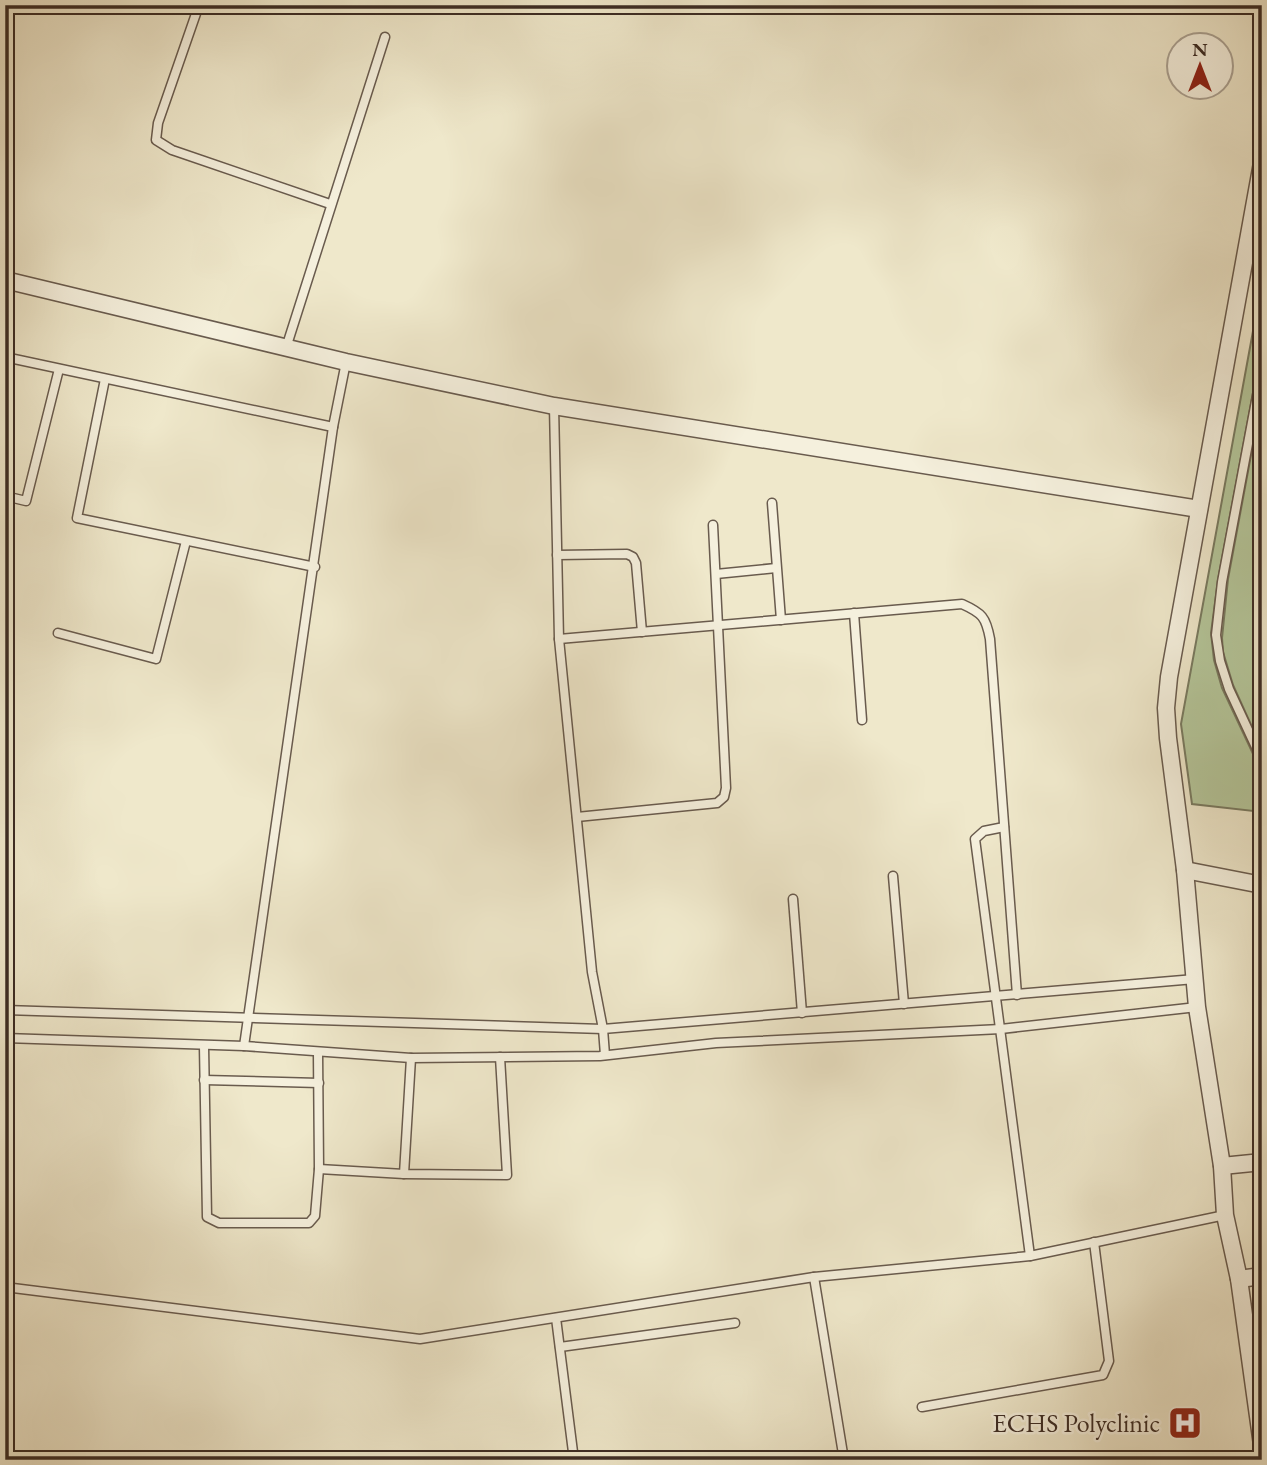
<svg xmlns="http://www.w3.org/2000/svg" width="1267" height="1465" font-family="'EB Garamond',serif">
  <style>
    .green { fill: #b5c79b; stroke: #787a60; stroke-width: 2 }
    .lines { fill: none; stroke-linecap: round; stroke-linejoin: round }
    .lane-casing { stroke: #695b4e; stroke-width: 11 }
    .street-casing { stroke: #695b4e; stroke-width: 19 }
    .lane { stroke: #f5f0dd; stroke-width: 8 }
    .street { stroke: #f5f0dd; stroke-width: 16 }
    .labels { text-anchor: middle; stroke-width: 5; stroke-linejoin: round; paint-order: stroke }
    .poi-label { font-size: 26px; fill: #3c2c24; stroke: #f5f0dd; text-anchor: end }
  </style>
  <rect width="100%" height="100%" fill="#efe8cb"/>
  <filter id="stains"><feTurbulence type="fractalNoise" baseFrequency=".00286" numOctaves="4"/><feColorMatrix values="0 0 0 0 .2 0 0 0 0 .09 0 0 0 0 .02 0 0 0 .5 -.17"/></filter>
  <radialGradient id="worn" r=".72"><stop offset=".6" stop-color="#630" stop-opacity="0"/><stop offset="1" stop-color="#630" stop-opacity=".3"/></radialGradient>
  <!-- green -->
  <g class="green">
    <polygon points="1262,282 1262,345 1218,580 1211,633 1214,660 1222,688 1262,773 1262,812 1192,804 1181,724"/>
    <polygon points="1262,396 1262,749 1233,685 1223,652 1222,638 1228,579"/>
  </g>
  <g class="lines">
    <defs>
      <g id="lane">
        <polyline points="199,5 158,123 156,140 172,150 330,204"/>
        <polyline points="286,348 385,37"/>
        <polyline points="5,357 333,427"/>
        <polyline points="1262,369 1222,582 1216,635 1220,661 1229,689 1262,760"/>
        <polyline points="105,379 77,518 315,567"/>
        <polyline points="554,406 559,639 592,972 603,1029 605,1055"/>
        <polyline points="5,496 26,501 59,369"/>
        <polyline points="772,503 781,620"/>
        <polyline points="557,555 627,554 633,557 636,563 642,632"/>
        <polyline points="716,574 776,568"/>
        <polyline points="854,613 862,720"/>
        <polyline points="58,633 156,659 186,541"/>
        <path d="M559,639l403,-35c20,9 24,13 28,35l27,356"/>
        <polyline points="577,817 717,803 724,797 726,788 713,525"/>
        <polyline points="1004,827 984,831 975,839 1030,1256"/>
        <polyline points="893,876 904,1004"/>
        <polyline points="793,899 802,1013"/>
        <polyline points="5,1010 603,1029 1195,979"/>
        <polyline points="5,1038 244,1046 411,1058 600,1056 716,1043 1001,1029 1197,1007"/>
        <polyline points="204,1046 207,1217 219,1223 309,1223 315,1216 319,1169 318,1052"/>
        <polyline points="244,1046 333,427 346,362"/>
        <polyline points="204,1080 319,1083"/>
        <polyline points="319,1169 404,1174 507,1175 500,1057"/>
        <polyline points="404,1174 411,1058"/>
        <polyline points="814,1277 844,1460"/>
        <polyline points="5,1287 420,1339 814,1277 1030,1256 1225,1215"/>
        <polyline points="556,1318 574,1460"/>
        <polyline points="560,1347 735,1323"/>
        <polyline points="922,1407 1103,1375 1109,1361 1094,1242"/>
      </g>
      <g id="street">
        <polyline points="1260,5 1262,10"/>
        <polyline points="1262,163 1169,677 1166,708 1168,738 1185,870 1197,1007 1222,1166 1225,1215 1239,1279 1262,1445"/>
        <polyline points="5,280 346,362 554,406 1199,509"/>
        <polyline points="1185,870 1262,885"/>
        <polyline points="1222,1166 1262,1162"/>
        <polyline points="1239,1279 1262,1276"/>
      </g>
    </defs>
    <!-- lane casing -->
    <use href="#lane" class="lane-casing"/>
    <!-- street casing -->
    <use href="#street" class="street-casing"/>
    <!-- lane -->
    <use href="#lane" class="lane"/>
    <!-- street -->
    <use href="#street" class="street"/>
  </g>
  <!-- icons -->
  <defs>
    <symbol id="hospital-square" viewBox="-11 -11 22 22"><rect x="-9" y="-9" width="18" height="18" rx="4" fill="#8f2418" stroke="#f5f0dd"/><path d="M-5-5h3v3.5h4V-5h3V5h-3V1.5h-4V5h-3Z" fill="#fff"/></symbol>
  </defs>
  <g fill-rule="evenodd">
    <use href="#hospital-square" x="1166" y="1404" width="38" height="38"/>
  </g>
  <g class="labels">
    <!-- poi labels -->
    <g class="poi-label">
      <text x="1160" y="1432">ECHS Polyclinic</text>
    </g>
  </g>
  <!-- margin -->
  <rect width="1267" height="1465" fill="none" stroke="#efe8cb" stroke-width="28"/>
  <rect x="7" y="7" width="1253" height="1451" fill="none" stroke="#3c2c24" stroke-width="3.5"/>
  <rect x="14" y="14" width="1239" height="1437" fill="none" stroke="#3c2c24" stroke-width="2"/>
  <!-- north arrow -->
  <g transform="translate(1200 66)"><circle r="33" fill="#f5f0dd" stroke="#aba293" stroke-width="2"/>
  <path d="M0-5L12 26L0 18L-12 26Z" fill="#8f2418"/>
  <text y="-10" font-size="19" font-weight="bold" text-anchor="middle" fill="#3c2c24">N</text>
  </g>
  <rect width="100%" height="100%" filter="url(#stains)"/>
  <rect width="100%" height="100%" fill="url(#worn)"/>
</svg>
